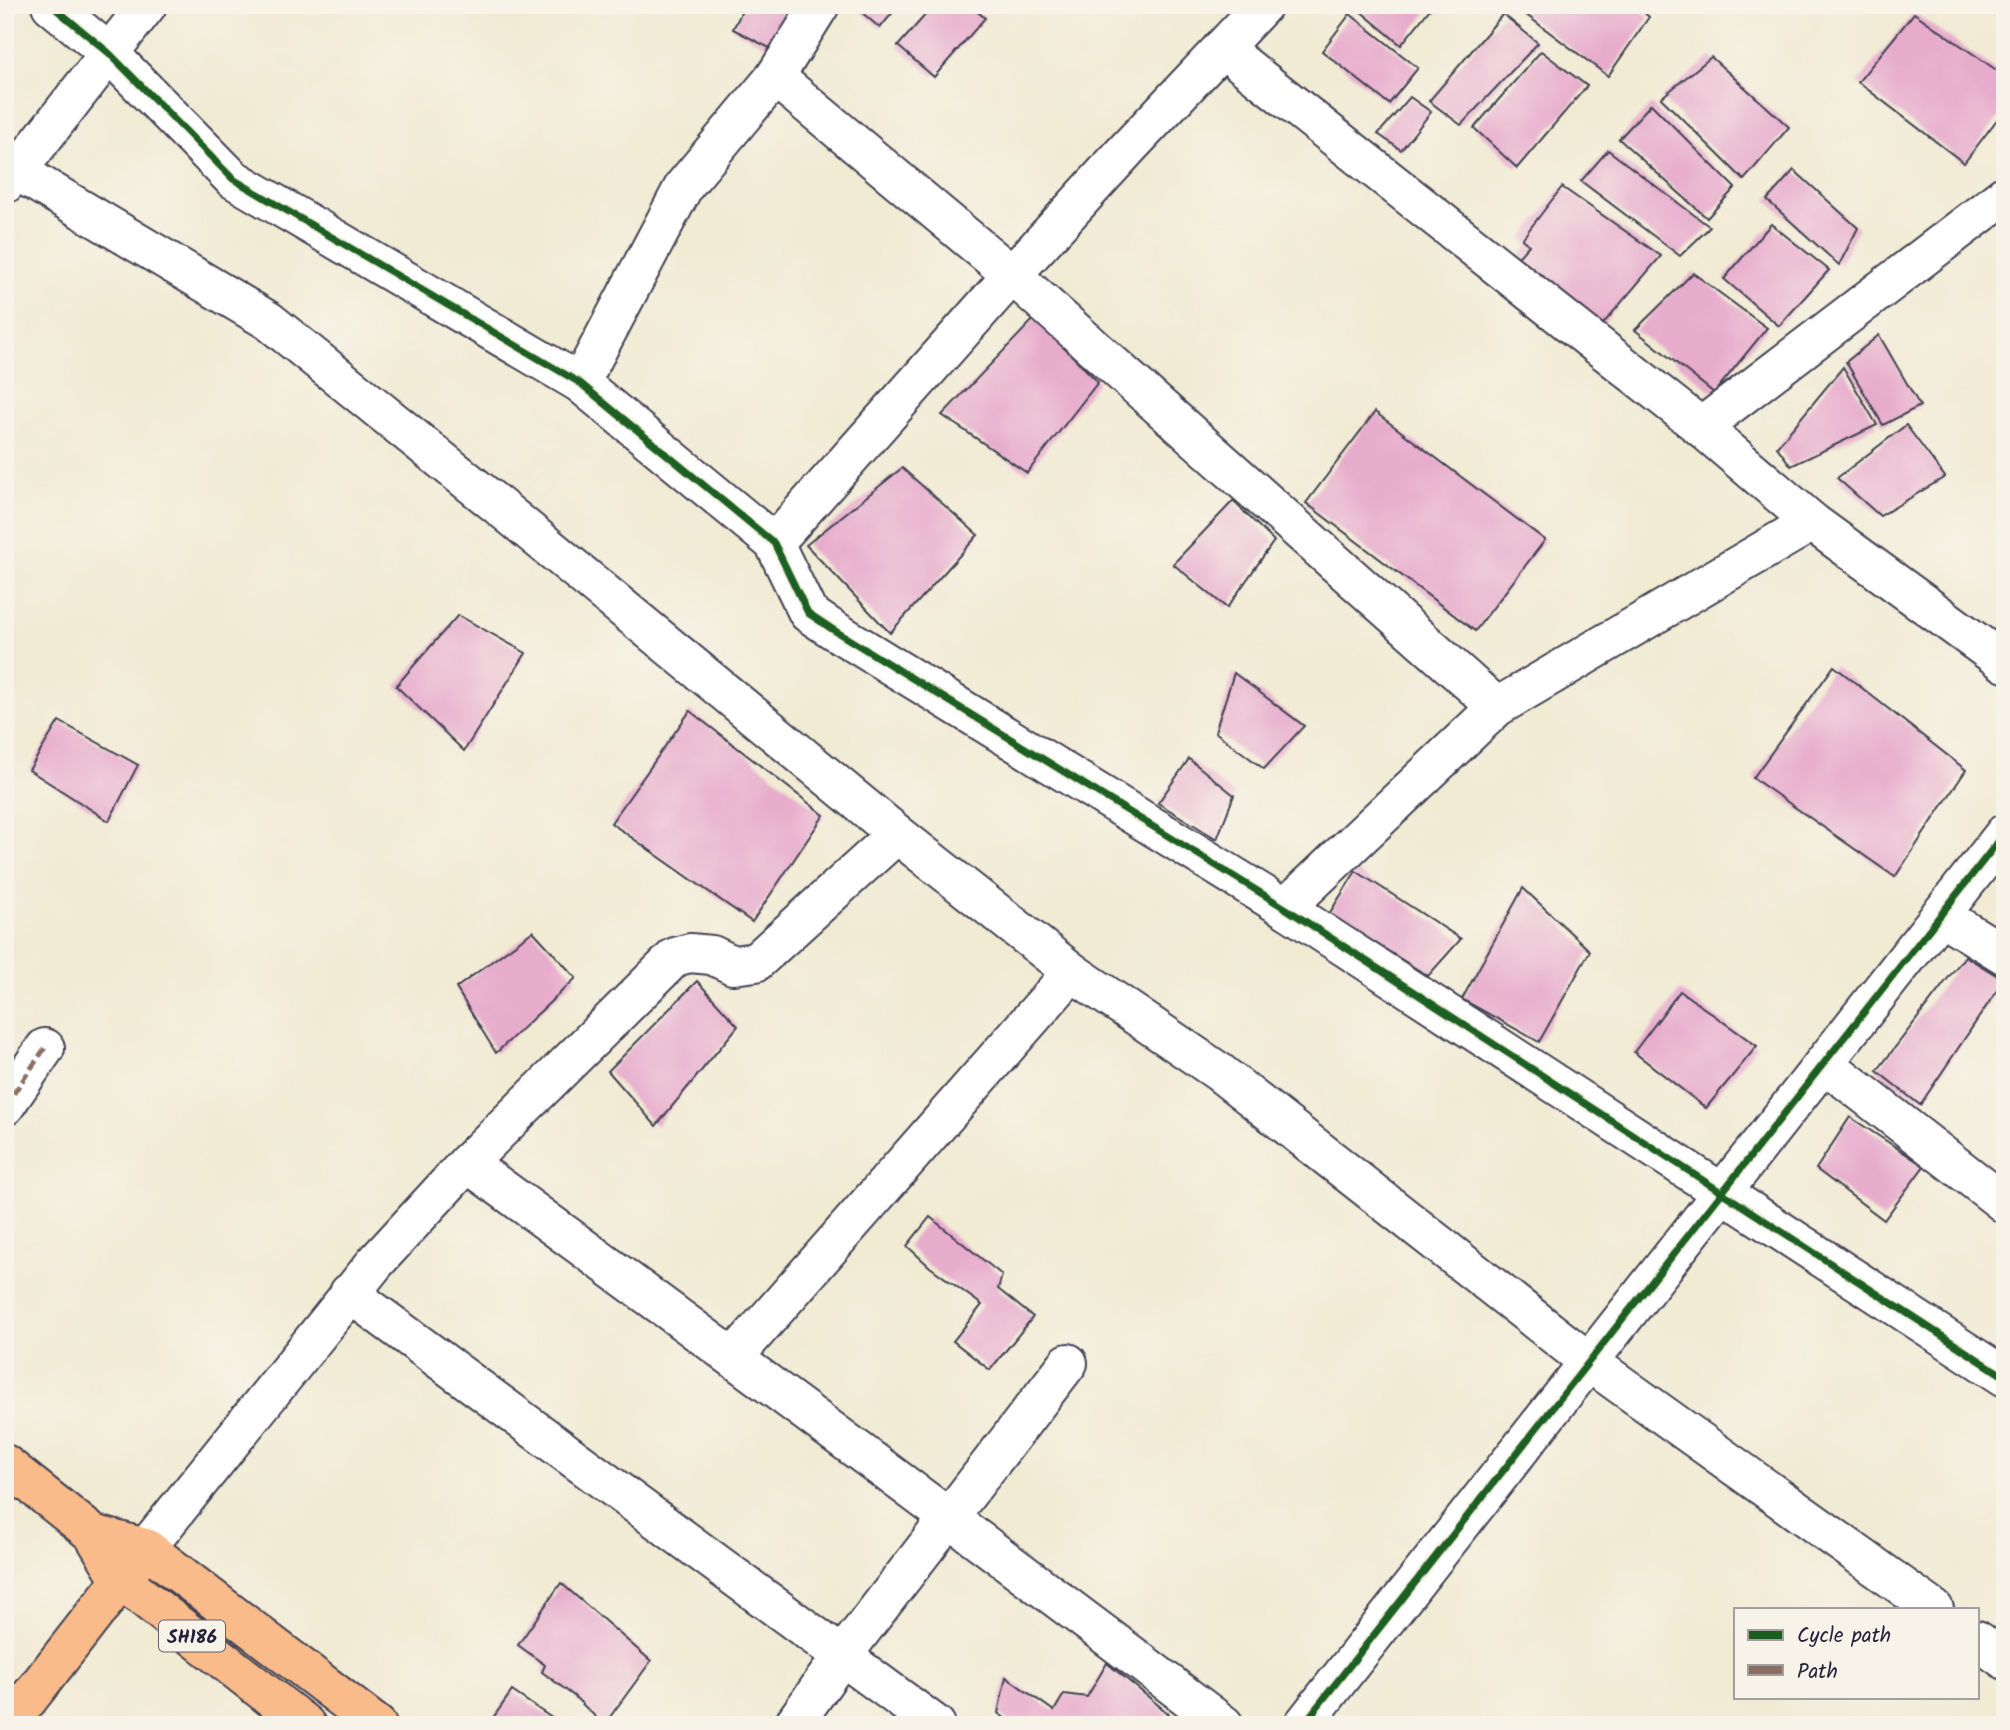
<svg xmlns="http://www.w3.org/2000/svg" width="2010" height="1730" font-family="Kalam,sans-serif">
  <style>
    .building { fill: #e7abcc }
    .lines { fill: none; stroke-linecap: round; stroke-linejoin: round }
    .minor-casing { stroke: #414052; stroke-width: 42 }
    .major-casing { stroke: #414052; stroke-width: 42 }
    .minor { stroke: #fff; stroke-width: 38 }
    .major { stroke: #fabb8b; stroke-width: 38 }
    .quiet { stroke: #8d6e63; stroke-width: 5; stroke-dasharray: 10 5; stroke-linecap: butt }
    .cycleway-casing { stroke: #f7f3e8; stroke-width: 11 }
    .cycleway { stroke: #1b5e20; stroke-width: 7 }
    .labels { text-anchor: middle; stroke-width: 5; stroke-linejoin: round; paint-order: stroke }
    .shield { fill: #f7f3e8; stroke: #62616f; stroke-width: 2 }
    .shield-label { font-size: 19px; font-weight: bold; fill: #22223b }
  </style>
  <rect width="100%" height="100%" fill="#f7f3e8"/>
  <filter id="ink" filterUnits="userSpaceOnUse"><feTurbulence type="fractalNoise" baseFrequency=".0143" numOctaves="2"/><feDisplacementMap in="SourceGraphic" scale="14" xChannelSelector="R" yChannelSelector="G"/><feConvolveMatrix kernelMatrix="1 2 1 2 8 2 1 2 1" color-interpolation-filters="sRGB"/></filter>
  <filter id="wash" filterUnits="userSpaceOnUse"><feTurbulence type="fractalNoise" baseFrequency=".00686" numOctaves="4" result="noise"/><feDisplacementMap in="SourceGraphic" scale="28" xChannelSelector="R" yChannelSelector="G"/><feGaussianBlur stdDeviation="1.57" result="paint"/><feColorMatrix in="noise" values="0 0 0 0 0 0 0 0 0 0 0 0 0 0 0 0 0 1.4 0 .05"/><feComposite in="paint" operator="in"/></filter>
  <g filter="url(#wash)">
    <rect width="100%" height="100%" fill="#f1ebd4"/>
    <g id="blocks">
      <!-- building -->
      <g class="building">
        <polygon points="745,5 806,5 781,54 733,29"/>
        <polygon points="853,5 899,5 880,28"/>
        <polygon points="934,5 969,5 985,18 934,77 898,46"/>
        <polygon points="1353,5 1433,5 1401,45"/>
        <polygon points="1513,5 1636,5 1649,17 1608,76"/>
        <polygon points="1914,13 2005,76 2005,109 1964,163 1858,82"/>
        <polygon points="1350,14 1418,68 1389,104 1322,51"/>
        <polygon points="1503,14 1538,43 1461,125 1429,101"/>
        <polygon points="1541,51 1587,86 1517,168 1474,128"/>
        <polygon points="1711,57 1789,127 1744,180 1661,98"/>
        <polygon points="1410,97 1431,112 1401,150 1378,134"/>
        <polygon points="1651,104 1735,188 1707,218 1619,139"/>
        <polygon points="1608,150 1710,227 1680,256 1581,181"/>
        <polygon points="1794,170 1858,228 1839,265 1767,200"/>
        <polygon points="1562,187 1661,256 1598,330 1512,264 1529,245 1522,239"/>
        <polygon points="1771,224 1829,270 1779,326 1724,279"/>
        <polygon points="1693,273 1767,328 1714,393 1635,330"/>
        <polygon points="1035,318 1098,382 1027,473 942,415"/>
        <polygon points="1879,335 1920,406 1883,425 1846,362"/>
        <polygon points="1843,367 1877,425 1791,466 1777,447"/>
        <polygon points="1375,412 1545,540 1475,631 1306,503"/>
        <polygon points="1906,425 1945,477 1880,516 1837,478"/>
        <polygon points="902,468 978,535 890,633 806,545"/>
        <polygon points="1233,501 1274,541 1227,608 1173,564"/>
        <polygon points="458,615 526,653 464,751 396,686"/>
        <polygon points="1834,666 1966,770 1895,877 1753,778"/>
        <polygon points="1234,673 1304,726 1264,769 1215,732"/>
        <polygon points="690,711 824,815 752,922 611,823"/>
        <polygon points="59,721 138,765 109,821 29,770"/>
        <polygon points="1189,759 1234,795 1217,839 1158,803"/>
        <polygon points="1356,871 1461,939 1428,976 1329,914"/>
        <polygon points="1523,888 1590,951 1539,1042 1462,999"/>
        <polygon points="533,931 576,978 496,1053 456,988"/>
        <polygon points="1965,956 2004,980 1920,1105 1877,1071"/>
        <polygon points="697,981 738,1026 656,1126 608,1071"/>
        <polygon points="1680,991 1757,1046 1706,1108 1634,1052"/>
        <polygon points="1850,1117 1924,1166 1884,1220 1816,1169"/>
        <polygon points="930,1217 1002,1275 998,1289 1033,1317 990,1370 953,1341 982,1305 930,1267 907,1246"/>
        <polygon points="561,1583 651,1661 604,1725 574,1696 542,1672 545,1665 518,1645"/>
        <polygon points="1107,1663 1169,1714 1160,1725 1014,1725 998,1713 1006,1677 1054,1711 1064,1694 1087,1697"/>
        <polygon points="512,1691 562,1725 488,1725"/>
      </g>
    </g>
  </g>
  <g filter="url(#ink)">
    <use href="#blocks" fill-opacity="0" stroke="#414052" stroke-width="2"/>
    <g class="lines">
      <defs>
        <g id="minor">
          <polyline points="51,5 109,53 233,179 580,383 774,543 808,613 832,629 1285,908 2005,1377"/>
          <polyline points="1222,48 1701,427 1812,522 2005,663"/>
          <polyline points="775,77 1012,275 1497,707"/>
          <polyline points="17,171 269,321 506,512 897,834 1072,972 1219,1072 1589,1362 1934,1609"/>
          <polyline points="5,184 17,171 147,5"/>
          <polyline points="580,383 684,186 775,77 820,5"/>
          <polyline points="1701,427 2005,195"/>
          <polyline points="774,543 1012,275 1128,148 1263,5"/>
          <polyline points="1285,908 1497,707 1812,522"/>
          <polyline points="1940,915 2005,955"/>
          <polyline points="1824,1063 2005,1204"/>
          <polyline points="5,1106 45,1048"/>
          <path d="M467,1163c254,185 507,372 757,562"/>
          <polyline points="349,1293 936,1725"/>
          <polyline points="734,1357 1072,972"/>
          <polyline points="146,1548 375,1263 467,1163 675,957 690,953 712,955 733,965 756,962 897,834"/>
          <polyline points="1977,1640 2005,1660"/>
          <polyline points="793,1725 842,1656 1068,1363"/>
          <polyline points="1303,1725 2005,833"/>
        </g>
        <g id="major">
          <polyline points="5,1464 93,1534 121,1580 306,1725"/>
          <polyline points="93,1534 146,1548 377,1725"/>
          <polyline points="8,1725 136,1561"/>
        </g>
      </defs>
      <!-- minor casing -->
      <use href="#minor" class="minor-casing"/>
      <!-- major casing -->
      <use href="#major" class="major-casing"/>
      <!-- minor -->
      <use href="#minor" class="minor"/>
      <!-- major -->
      <use href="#major" class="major"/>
      <!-- quiet -->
      <polyline class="quiet" points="5,1106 45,1048"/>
      <defs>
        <g id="cycleway">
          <polyline points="51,5 109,53 233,179 580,383 774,543 808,613 832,629 1285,908 2005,1377"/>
          <polyline points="1303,1725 2005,833"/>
        </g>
      </defs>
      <!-- cycleway casing -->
      <use href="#cycleway" class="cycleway-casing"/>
      <!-- cycleway -->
      <use href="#cycleway" class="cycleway"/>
    </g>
  </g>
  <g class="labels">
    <!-- shield labels -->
    <rect class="shield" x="159" y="1620.5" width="66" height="31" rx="5"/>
    <g class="shield-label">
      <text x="192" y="1643">SH186</text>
    </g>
  </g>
  <!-- margin -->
  <rect width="2010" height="1730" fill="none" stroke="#f7f3e8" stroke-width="28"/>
  <!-- legend -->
  <rect x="1734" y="1608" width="245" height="91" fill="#f7f3e8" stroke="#a29fa3" stroke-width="2"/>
  <rect x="1748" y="1630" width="35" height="10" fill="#1b5e20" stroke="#a29fa3" stroke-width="2"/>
  <text x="1797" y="1642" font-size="21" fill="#22223b">Cycle path</text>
  <rect x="1748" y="1665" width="35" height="10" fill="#8d6e63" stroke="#a29fa3" stroke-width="2"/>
  <text x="1797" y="1678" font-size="21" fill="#22223b">Path</text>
</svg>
